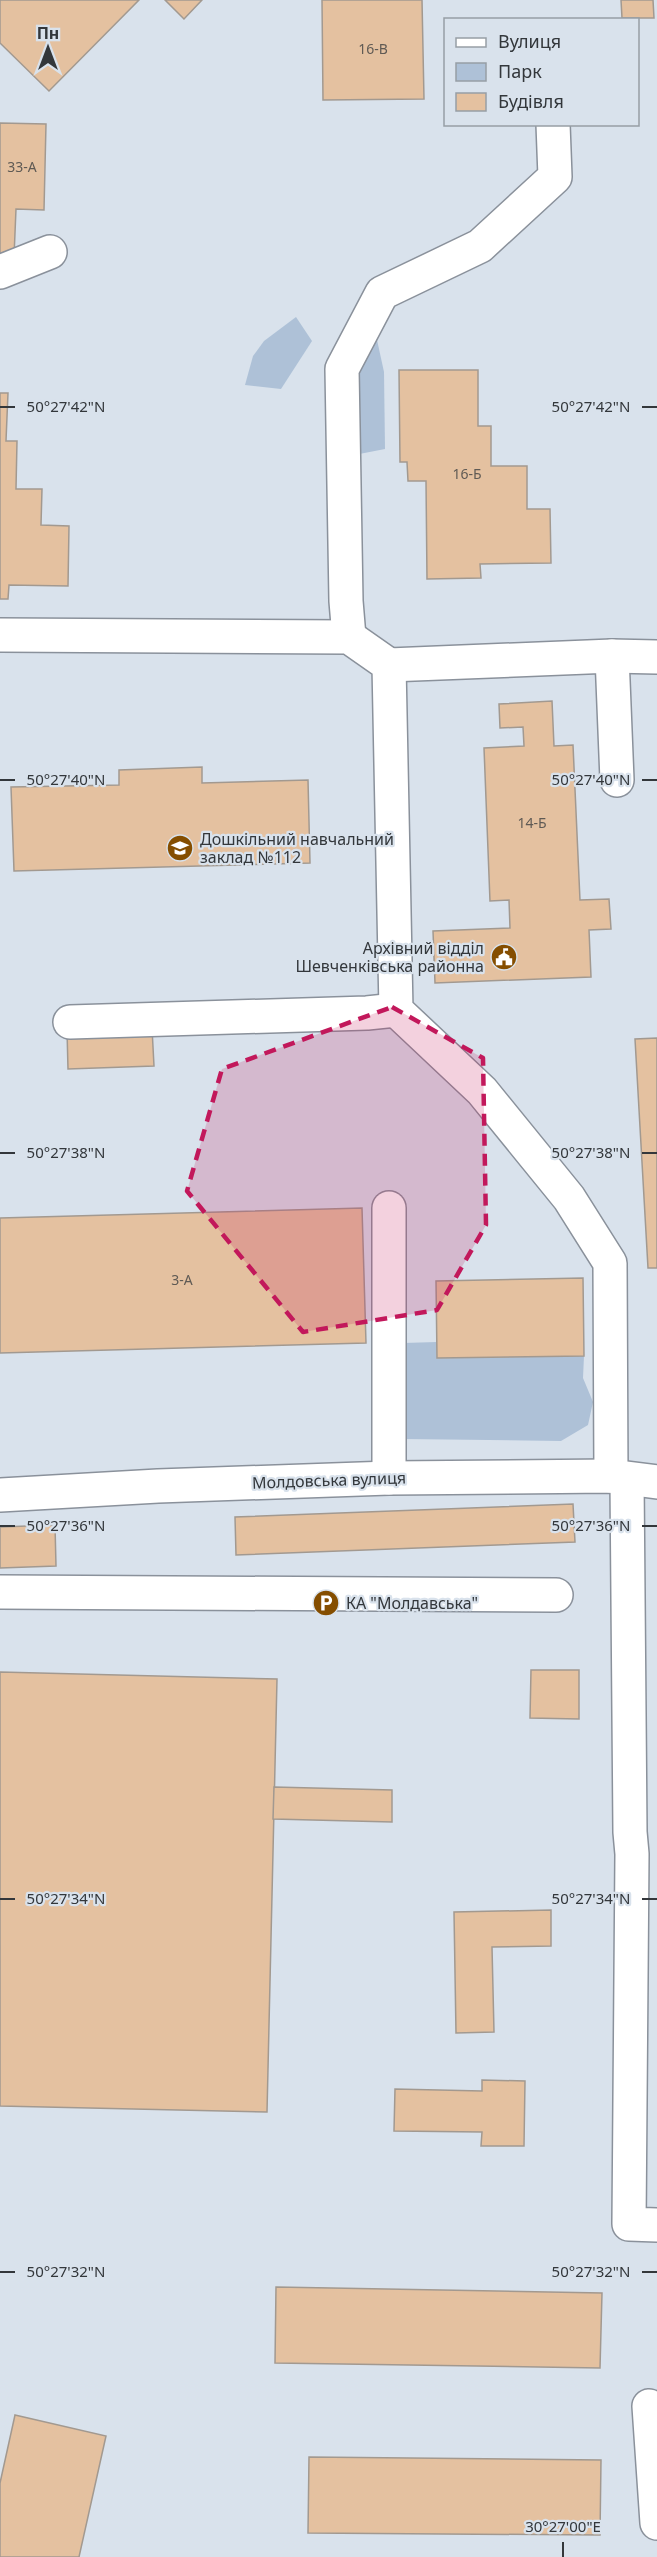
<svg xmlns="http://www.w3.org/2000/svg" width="657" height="2557" font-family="'Noto Sans',sans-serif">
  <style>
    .green { fill: #aec1d7 }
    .building { fill: #e4c1a0; stroke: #a29990; stroke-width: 1.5 }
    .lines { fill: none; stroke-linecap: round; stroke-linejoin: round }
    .minor-casing { stroke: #8a919b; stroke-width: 36 }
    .minor { stroke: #fff; stroke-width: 33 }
    .marked { fill: #c2185b; fill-opacity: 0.2; stroke: #c2185b; stroke-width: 4.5; stroke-dasharray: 12 8; stroke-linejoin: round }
    .ticks { fill: none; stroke: #33373b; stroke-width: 2 }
    .labels { text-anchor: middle; stroke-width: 4.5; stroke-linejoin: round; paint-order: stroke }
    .number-label { font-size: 14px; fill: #5f5a54 }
    .poi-label { font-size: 16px; fill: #33373b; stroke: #d9e2ec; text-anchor: start }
    .street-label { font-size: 16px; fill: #33373b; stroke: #d9e2ec }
    .ticks-label { font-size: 15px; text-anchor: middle; fill: #33373b; stroke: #d9e2ec; stroke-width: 4.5; stroke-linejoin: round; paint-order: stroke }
  </style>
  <rect width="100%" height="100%" fill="#d9e2ec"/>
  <!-- green -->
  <g class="green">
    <polygon points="296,317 312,341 281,389 245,385 253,356 264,341"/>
    <polygon points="374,326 384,372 385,449 349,456 349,377"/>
    <polygon points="437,1342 437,1358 584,1356 583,1378 593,1402 588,1425 561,1441 402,1439 403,1343"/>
  </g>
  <!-- building -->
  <g class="building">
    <polygon points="0,0 139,0 49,91 0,43"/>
    <polygon points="165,0 202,0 184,19"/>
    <polygon points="322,0 422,0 424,99 323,100"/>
    <polygon points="621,0 653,0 654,18 622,18"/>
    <polygon points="0,123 46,124 44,210 16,209 14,257 0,257"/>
    <polygon points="399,370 478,370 478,426 491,426 491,466 527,466 527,509 550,509 551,563 480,564 481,578 427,579 426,481 408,481 407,462 400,462"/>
    <polygon points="0,393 8,393 6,441 17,441 16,489 42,489 41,525 69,526 68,586 9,585 8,599 0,599"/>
    <polygon points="552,701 554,746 573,745 580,900 609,899 611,929 589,930 591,977 435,983 433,931 510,928 509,900 490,901 484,748 524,746 523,727 500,728 499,704"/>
    <polygon points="202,767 202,783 308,780 310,863 14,871 11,787 119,785 119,770"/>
    <polygon points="152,1028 154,1066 68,1069 67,1030"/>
    <polygon points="657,1038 657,1268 648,1268 635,1039"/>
    <polygon points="362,1208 366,1343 0,1353 0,1218"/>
    <polygon points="583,1278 584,1356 437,1358 436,1281"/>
    <polygon points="573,1504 575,1542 236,1555 235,1517"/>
    <polygon points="55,1525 56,1566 0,1568 0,1527"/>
    <polygon points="531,1670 579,1670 579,1719 530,1718"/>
    <polygon points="0,1672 277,1679 267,2112 0,2106"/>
    <polygon points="274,1787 392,1790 392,1822 273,1819"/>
    <polygon points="551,1910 551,1946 492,1947 494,2032 456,2033 454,1912"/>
    <polygon points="482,2080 525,2081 524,2146 481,2146 482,2132 394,2131 395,2089 482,2091"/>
    <polygon points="276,2287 602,2293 600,2368 275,2363"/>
    <polygon points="15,2415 106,2436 79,2557 0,2557 0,2483"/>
    <polygon points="309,2457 601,2460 600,2535 308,2533"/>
  </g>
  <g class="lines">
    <defs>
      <g id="minor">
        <polyline points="0,272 50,252"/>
        <polyline points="0,635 349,637 389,665 396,1010 482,1091 569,1198 610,1263 611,1476"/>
        <polyline points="349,637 346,601 342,369 382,293 480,246 555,177 553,124"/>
        <polyline points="612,656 657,657"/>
        <polyline points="389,665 612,656 617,780"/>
        <polyline points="70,1022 367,1013 396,1010"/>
        <polyline points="389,1208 389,1478"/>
        <polyline points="627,1479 630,1832 632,1854 629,2224 657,2225"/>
        <polyline points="0,1495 158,1486 389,1478 611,1476 657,1482"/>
        <polyline points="0,1592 556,1595"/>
        <polyline points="649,2406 657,2523"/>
      </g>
    </defs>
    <!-- minor casing -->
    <use href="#minor" class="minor-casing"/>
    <!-- minor -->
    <use href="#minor" class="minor"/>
  </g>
  <!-- marked area -->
  <path class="marked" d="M392,1007l91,51 3,167 -49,85 -134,22 -116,-141 35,-122z"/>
  <!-- ticks -->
  <path class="ticks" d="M0,407h15M642,407h15M0,780h15M642,780h15M0,1153h15M642,1153h15M0,1526h15M642,1526h15M0,1899h15M642,1899h15M0,2272h15M642,2272h15M563,2542v15"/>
  <!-- icons -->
  <defs>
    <symbol id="school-disc" viewBox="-11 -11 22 22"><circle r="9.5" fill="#854e00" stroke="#d9e2ec"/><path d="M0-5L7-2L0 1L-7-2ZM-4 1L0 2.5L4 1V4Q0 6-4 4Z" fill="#fff"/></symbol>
    <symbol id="civic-disc" viewBox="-11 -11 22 22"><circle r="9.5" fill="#854e00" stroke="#d9e2ec"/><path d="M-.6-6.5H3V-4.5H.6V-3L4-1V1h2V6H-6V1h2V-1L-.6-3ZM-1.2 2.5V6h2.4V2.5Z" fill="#fff"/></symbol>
    <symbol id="parking-disc" viewBox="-11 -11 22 22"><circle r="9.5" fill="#854e00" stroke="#d9e2ec"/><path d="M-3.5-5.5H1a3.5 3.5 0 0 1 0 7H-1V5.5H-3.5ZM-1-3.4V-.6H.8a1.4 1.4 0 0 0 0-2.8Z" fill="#fff"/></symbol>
  </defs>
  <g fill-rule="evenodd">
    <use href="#school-disc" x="165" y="833" width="30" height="30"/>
    <use href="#civic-disc" x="489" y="942" width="30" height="30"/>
    <use href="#parking-disc" x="311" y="1588" width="30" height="30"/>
  </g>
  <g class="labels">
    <!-- number labels -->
    <g class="number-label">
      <text x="373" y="54">16-В</text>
      <text x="22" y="172">33-А</text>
      <text x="467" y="479">16-Б</text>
      <text x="532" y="828">14-Б</text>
      <text x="182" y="1285">3-А</text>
    </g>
    <!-- poi labels -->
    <g class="poi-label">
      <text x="200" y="845">Дошкільний навчальний<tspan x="200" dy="18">заклад №112</tspan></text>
      <text x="484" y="954" text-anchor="end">Архівний відділ<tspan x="484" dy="18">Шевченківська районна</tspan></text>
      <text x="346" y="1609">КА "Молдавська"</text>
    </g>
    <!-- street labels -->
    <g class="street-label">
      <text transform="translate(329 1480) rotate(-2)" y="6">Молдовська вулиця</text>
    </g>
  </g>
  <g class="ticks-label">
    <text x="66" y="412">50°27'42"N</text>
    <text x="591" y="412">50°27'42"N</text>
    <text x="66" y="785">50°27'40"N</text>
    <text x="591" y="785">50°27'40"N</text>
    <text x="66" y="1158">50°27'38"N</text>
    <text x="591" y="1158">50°27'38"N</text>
    <text x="66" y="1531">50°27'36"N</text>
    <text x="591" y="1531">50°27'36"N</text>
    <text x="66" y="1904">50°27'34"N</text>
    <text x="591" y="1904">50°27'34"N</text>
    <text x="66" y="2277">50°27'32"N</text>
    <text x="591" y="2277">50°27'32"N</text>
    <text x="563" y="2532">30°27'00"E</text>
  </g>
  <!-- legend -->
  <rect x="444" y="18" width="195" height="108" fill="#d9e2ec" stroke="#979ea5" stroke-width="1.5"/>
  <rect x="456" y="38" width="30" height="9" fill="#ffffff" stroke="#979ea5" stroke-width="1.5"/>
  <text x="498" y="48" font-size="18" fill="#33373b">Вулиця</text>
  <rect x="456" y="63" width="30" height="18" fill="#aec1d7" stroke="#979ea5" stroke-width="1.5"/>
  <text x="498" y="78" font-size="18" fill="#33373b">Парк</text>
  <rect x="456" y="93" width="30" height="18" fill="#e4c1a0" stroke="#979ea5" stroke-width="1.5"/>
  <text x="498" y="108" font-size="18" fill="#33373b">Будівля</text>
  <!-- north arrow -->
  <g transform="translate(48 48)" stroke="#d9e2ec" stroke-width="4.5" paint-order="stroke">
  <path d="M0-4.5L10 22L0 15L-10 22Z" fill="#33373b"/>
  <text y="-9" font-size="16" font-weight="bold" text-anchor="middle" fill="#33373b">Пн</text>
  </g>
</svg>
